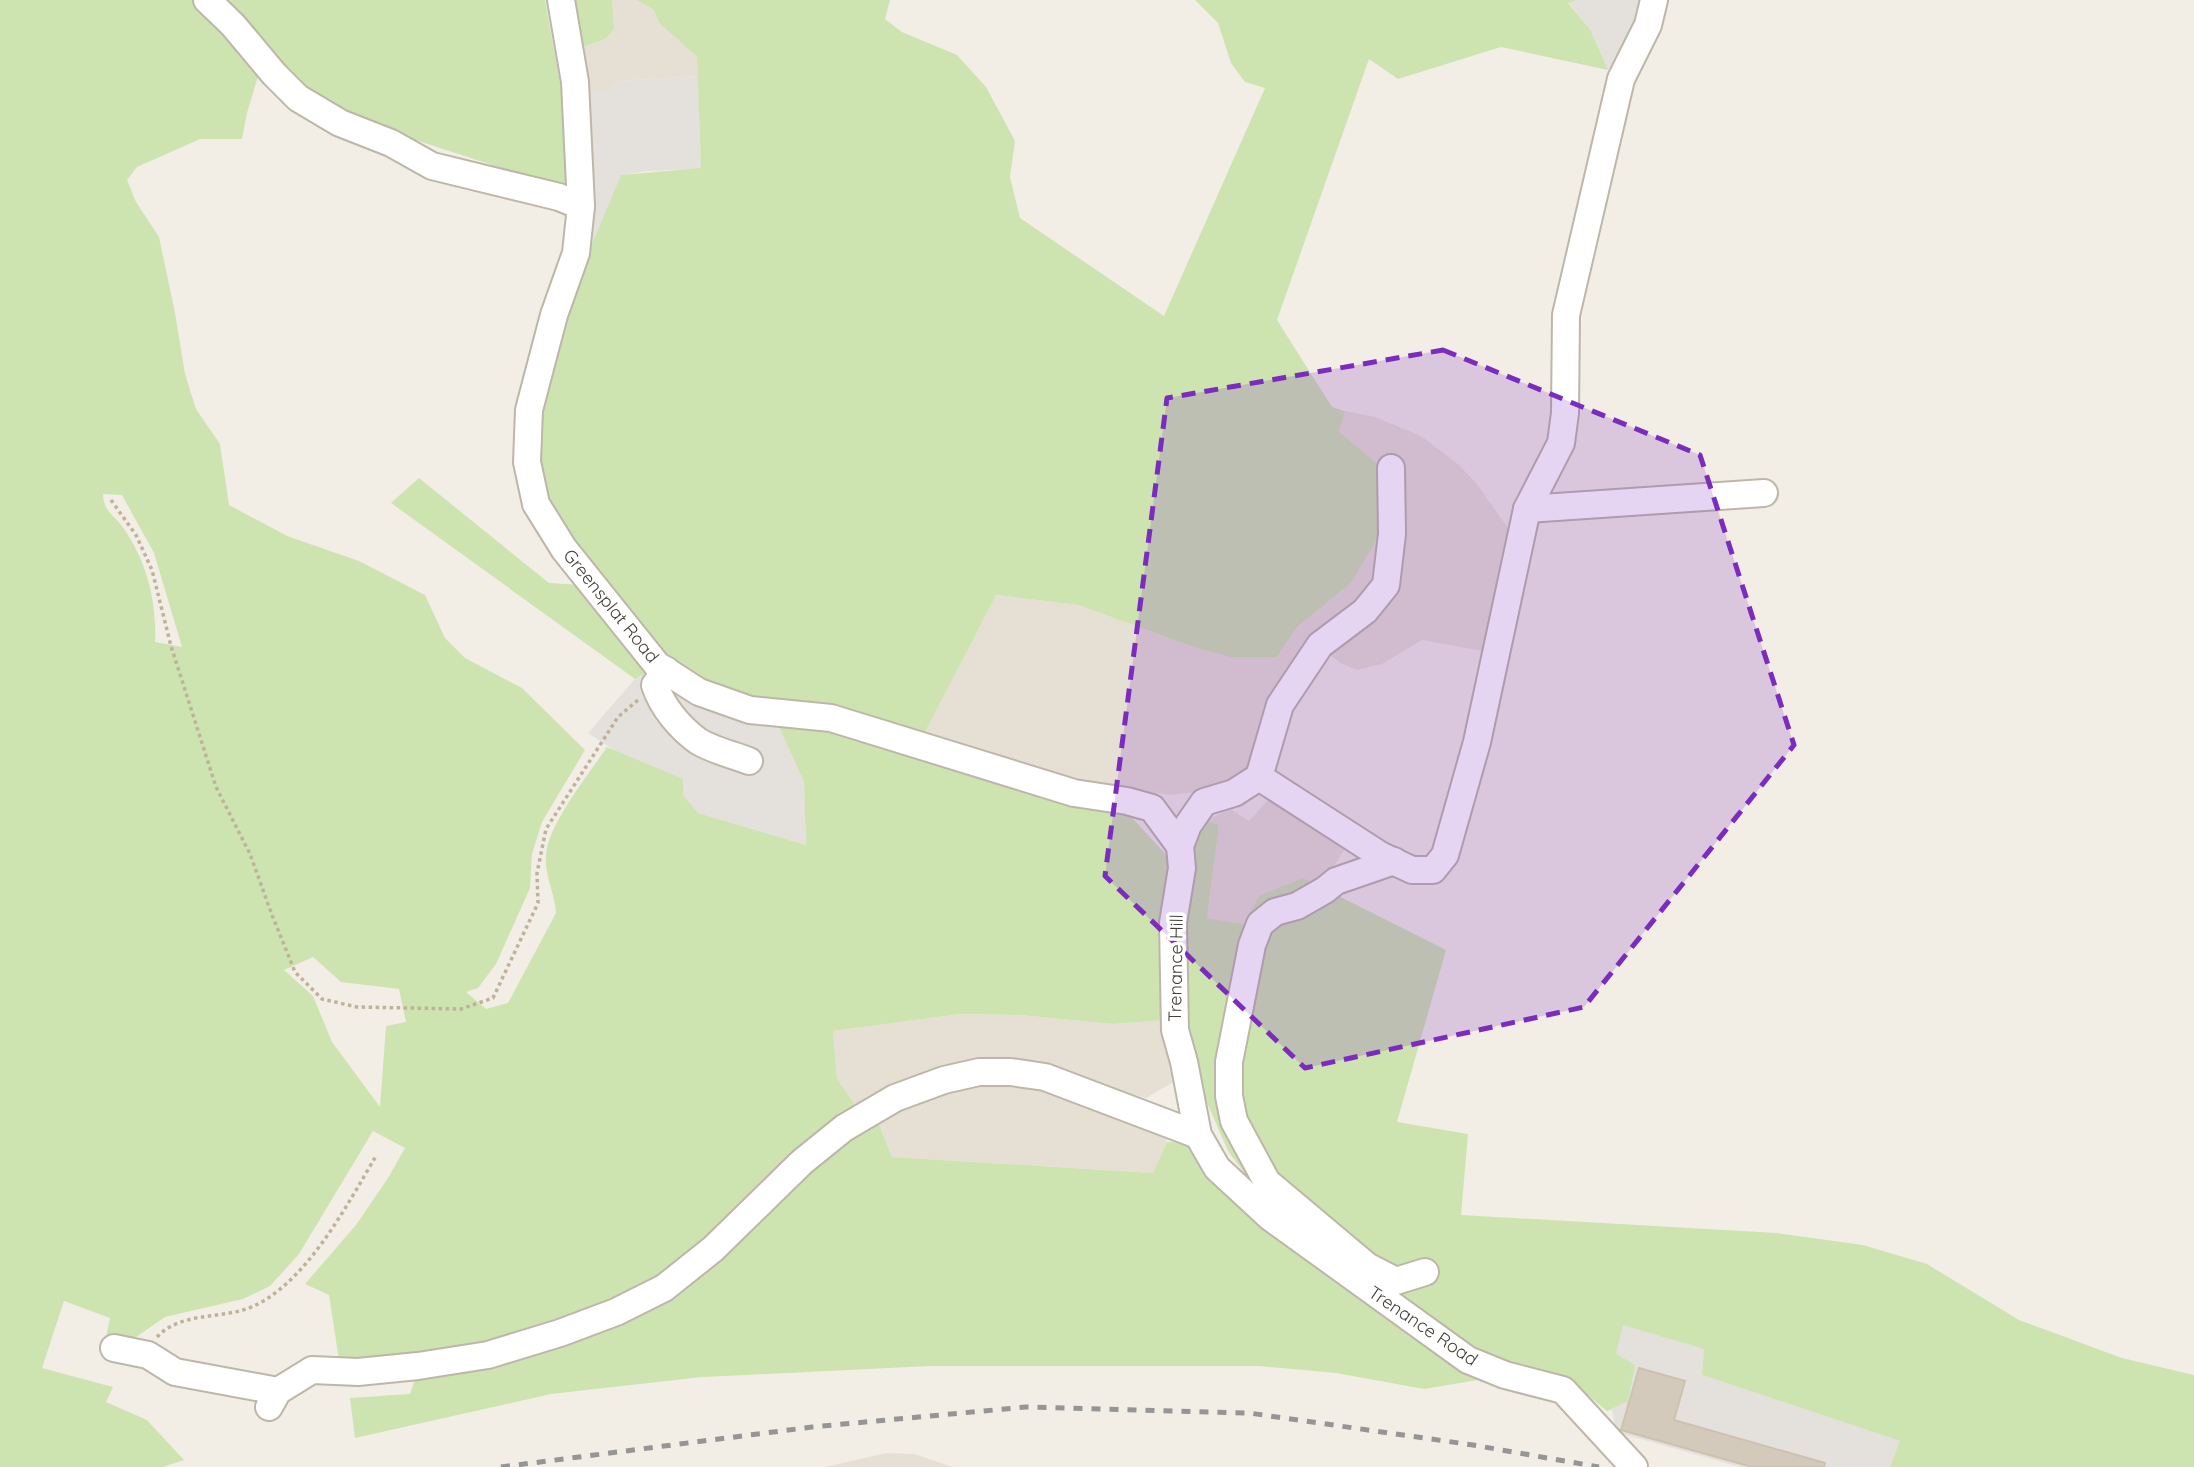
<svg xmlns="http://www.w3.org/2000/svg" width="2194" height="1467" font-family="Quicksand,sans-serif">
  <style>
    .residential { fill: #e6e0d4 }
    .industrial { fill: #e4e0db }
    .green { fill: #cde4b1; fill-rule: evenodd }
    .building { fill: #d3cabc; stroke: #cdc2b0; stroke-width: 2 }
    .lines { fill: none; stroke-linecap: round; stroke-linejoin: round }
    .minor-casing { stroke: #bdb6a9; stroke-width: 30 }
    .path { stroke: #beb29b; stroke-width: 3.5; stroke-dasharray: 3.5 3.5; stroke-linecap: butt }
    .minor { stroke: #fff; stroke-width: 26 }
    .rail { stroke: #959595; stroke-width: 5; stroke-dasharray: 9 9; stroke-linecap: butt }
    .marked { fill: #7b2cbf; fill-opacity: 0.2; stroke: #7b2cbf; stroke-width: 5; stroke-dasharray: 14 9; stroke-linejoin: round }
    .labels { text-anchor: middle; stroke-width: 7; stroke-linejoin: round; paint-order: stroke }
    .street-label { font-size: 18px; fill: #443f36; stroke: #fff }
  </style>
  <rect width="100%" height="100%" fill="#f2eee6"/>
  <!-- residential -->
  <g class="residential">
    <polygon points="612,0 636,0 654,10 659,23 697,57 698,76 617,81 606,91 585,91 577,49 605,39 613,29"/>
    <polygon points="1345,411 1375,417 1421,436 1459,465 1477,484 1515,538 1505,546 1501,558 1508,569 1488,652 1422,640 1382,664 1357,670 1342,664 1311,641 1248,770 1230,783 1205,791 1170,795 1084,784 924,734 995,595 1078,605 1188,645 1277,657 1297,627 1351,583 1379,465 1338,432"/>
    <polygon points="1270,798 1347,846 1319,888 1244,924 1207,918 1219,825 1204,821 1231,809 1249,821"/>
    <polygon points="960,1014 1020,1015 1113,1024 1165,1020 1177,1080 1146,1098 1040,1069 856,1106 837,1080 833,1031"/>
    <polygon points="959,1082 1031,1082 1158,1127 1167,1142 1153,1173 892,1157 876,1117"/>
    <polygon points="887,1453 914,1454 953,1467 824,1467"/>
  </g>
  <!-- industrial -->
  <g class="industrial">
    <polygon points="1578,0 1648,0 1636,27 1608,70 1590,29 1568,2"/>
    <polygon points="698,76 701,169 648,171 621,175 591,246 593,203 585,91 606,91 617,81"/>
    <polygon points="653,669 777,723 804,782 806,845 698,813 683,795 588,733 635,679"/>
    <polygon points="1573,1315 1706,1334 1702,1375 1901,1441 1890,1467 1740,1467 1616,1432 1612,1410 1607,1411 1601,1397"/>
  </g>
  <!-- green -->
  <g class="green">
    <path d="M0,0h194l30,25 36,45 -13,43 -5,26h-42l-63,28 -10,13 9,22 23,35 16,76 10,61 11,35 24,35 9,61 58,31 72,25 66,34 20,43 20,20 57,30 63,62 -43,72 -10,32 -2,34 -34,76 -18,24 -12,4 20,17 22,-6 48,-90c-1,-20 -12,-38 -10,-58 2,-31 43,-81 61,-108l76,32v16l15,18 108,32 -2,-63 -27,-59h33l313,85 50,54 -8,158 -52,4 -93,-9 -60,-1 -127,17 4,48 19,27 -121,110 -22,13c-8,23 -38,39 -59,51 -17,9 -34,20 -52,27 -87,34 -170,48 -263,53l-10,-65 -24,-11 51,-59 32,-47 17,-30 -32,-17 -74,123 -29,32 -27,13 -78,18 -36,25 -23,-5 4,-19 -46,-17 -22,67 71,19 -7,15 41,18 37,40 -21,7h-163zM103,494l19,1 32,58 28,94 -27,-5c2,-39 -8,-80 -31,-113 -10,-15 -20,-16 -21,-35zM313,957l28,25 58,7 7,33 -20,4 -6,81 -48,-65 -19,-46 -29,-26z"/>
    <polygon points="218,0 545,0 562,94 572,191 363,123 309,92"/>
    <polygon points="568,0 612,0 614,29 605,39 577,49"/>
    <polygon points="636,0 890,0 885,19 902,32 957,55 986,87 1015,141 1010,177 1020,218 1164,316 1265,88 1245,82 1231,63 1218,23 1195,0 1577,0 1568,3 1590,29 1608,70 1501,47 1398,79 1369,59 1277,320 1332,407 1345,411 1339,432 1379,465 1384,517 1373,546 1351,583 1297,627 1277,657 1231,657 1188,645 1078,605 996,595 924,734 748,700 703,684 667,662 556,520 542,486 536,451 540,418 572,299 591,246 621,175 701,168 697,57 659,23 654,10"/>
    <polygon points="419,478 549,583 581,585 653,669 635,679 391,503"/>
    <polygon points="1204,821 1219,825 1207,918 1244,924 1259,896 1303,878 1446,950 1397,1122 1468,1134 1461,1215 1777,1233 1863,1245 1927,1264 2019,1320 2122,1358 2194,1375 2194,1467 1890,1467 1900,1441 1702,1375 1704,1349 1623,1325 1616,1354 1635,1365 1628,1401 1607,1411 1573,1383 1465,1349 1254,1186 1228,1151 1207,1103 1181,1020 1183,944 1192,847"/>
    <polygon points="876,1117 892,1157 1153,1173 1167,1142 1193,1143 1205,1176 1282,1240 1478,1380 1424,1389 1336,1373 1258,1366 930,1366 746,1375 702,1377 551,1394 355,1438 350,1398 410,1394 417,1373 572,1337 792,1186"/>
  </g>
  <!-- building -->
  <polygon class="building" points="1639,1368 1685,1381 1674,1420 1825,1463 1824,1467 1752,1467 1621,1430"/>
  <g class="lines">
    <defs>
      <g id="minor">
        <polyline points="207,0 233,25 274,74 298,98 340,123 391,143 432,166 559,197 581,206"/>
        <polyline points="561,0 575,82 581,206 576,253 554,315 529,410 527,462 536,504 564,549 657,665 699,692 750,710 831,718 1074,793 1127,801 1152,808 1180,846"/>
        <polyline points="1391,468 1392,534 1386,585 1365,611 1320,645 1280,705 1259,777 1234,793 1204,802 1188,825 1180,846 1182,868 1173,923 1175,1030 1184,1062 1198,1135 1217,1168 1270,1217 1468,1360 1505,1375 1563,1390 1634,1467"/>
        <polyline points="1527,509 1764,493"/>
        <path d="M666,670l-11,15c7,22 25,43 43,56 14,9 36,14 51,20"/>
        <polyline points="1259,777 1380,855 1412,870 1433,870 1445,855 1477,742 1527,509 1561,443 1565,413 1566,315 1621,79 1648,25 1654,0"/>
        <polyline points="1394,861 1336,881 1325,890 1297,906 1275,912 1260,924 1252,945 1229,1062 1229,1096 1234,1121 1267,1182 1367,1266 1396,1281 1425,1272"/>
        <polyline points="114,1348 148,1355 175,1372 278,1391"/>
        <polyline points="269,1407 278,1391 312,1370 358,1372 418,1366 488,1355 560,1333 616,1312 664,1288 713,1249 802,1162 844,1128 895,1098 944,1080 979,1072 1011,1072 1045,1077 1198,1135"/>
      </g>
    </defs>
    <!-- minor casing -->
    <use href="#minor" class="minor-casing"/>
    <!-- path -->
    <g class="path">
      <polyline points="111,500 136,535 152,570 171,646 216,787 250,854 272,915 295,972 322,999 357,1007 461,1009 493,998 538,903 537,873 546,829 618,717 638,700"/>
      <path d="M157,1337c23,-25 63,-18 92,-29 56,-22 98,-103 127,-152"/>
    </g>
    <!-- minor -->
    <use href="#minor" class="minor"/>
    <!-- rail -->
    <polyline class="rail" points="501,1467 812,1427 1026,1407 1249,1413 1473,1445 1599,1467"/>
  </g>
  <!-- marked area -->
  <path class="marked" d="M1443,350l257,105 94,290 -210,262 -279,61 -200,-192 62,-478z"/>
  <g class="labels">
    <!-- street labels -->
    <g class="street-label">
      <text transform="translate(611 606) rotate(51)" y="6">Greensplat Road</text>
      <text transform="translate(1176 968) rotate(-89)" y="6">Trenance Hill</text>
      <text transform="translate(1423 1326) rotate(34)" y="6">Trenance Road</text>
    </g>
  </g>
</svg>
